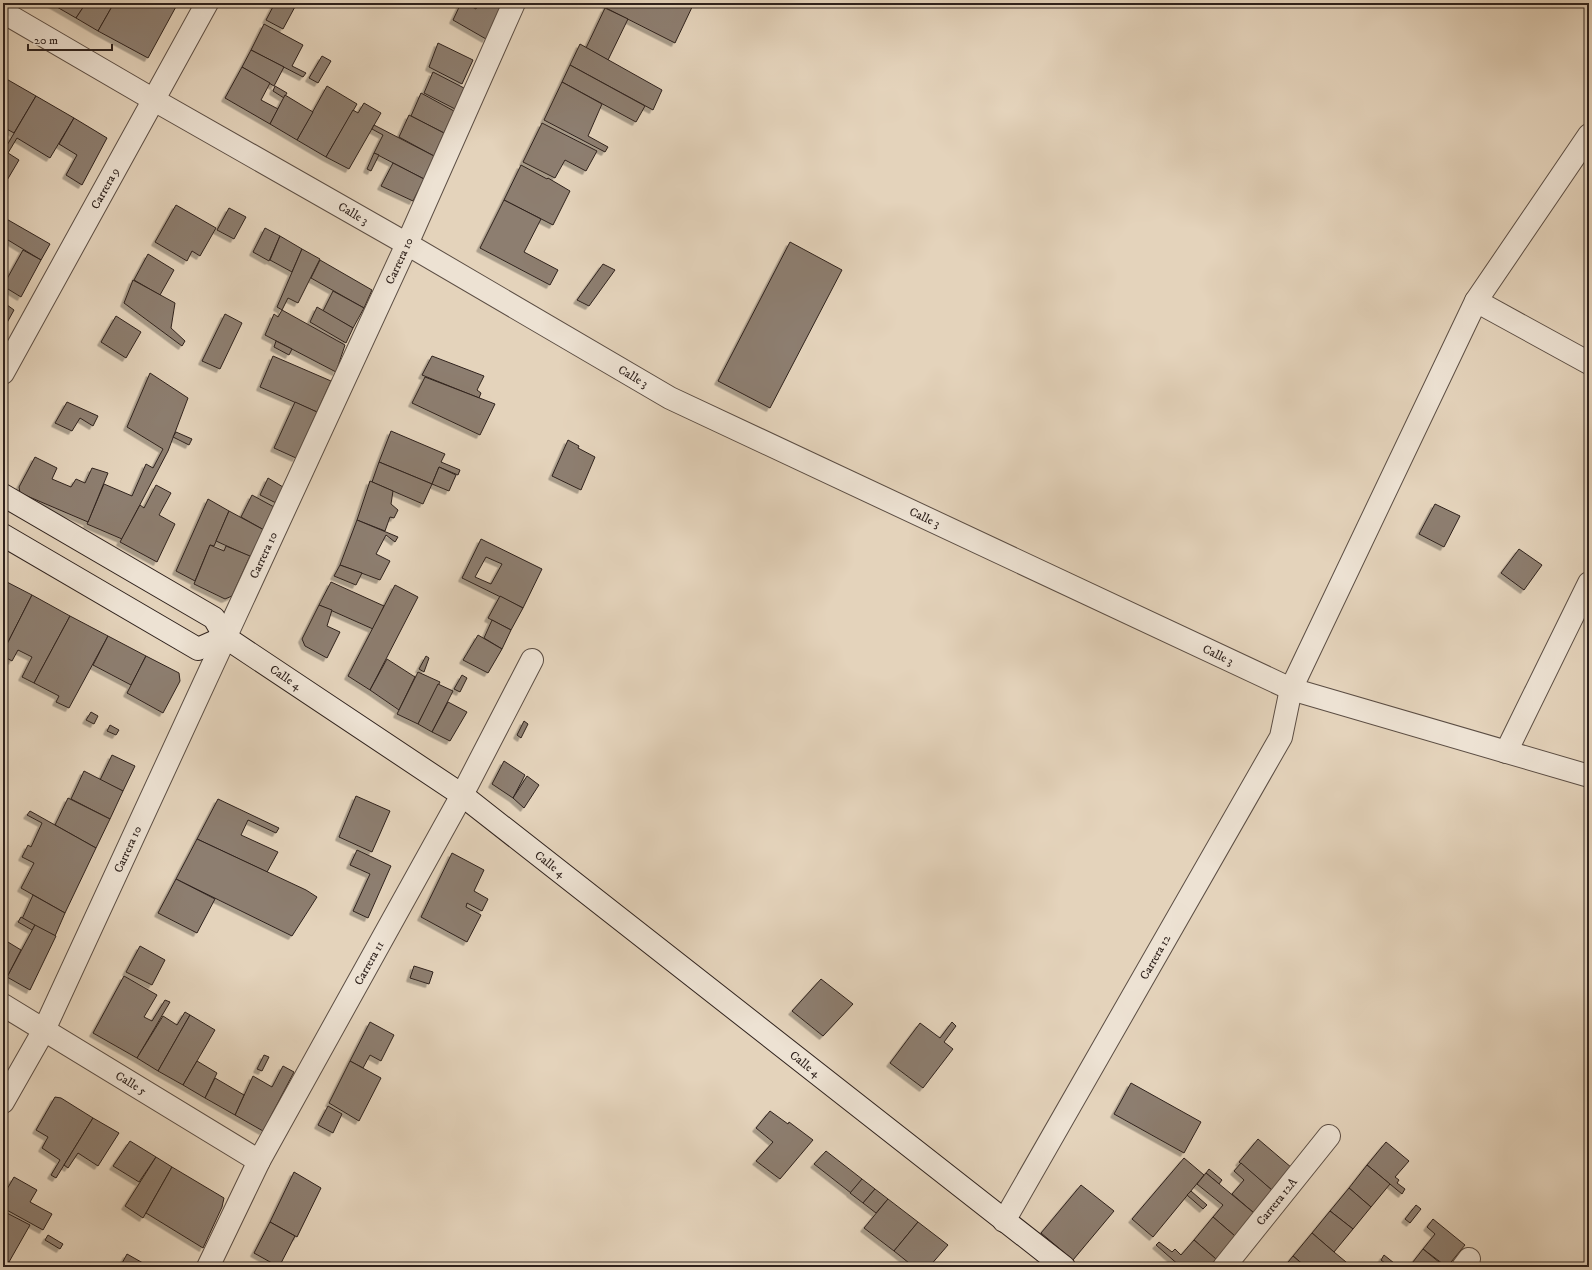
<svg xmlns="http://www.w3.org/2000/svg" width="1592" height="1270" font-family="'IM FELL DW Pica',serif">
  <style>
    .building { fill: #8d7e6f; stroke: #2f221d; fill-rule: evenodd; filter: url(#shadow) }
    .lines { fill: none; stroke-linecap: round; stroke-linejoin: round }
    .street-casing { stroke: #5c4e44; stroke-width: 24 }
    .secondary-casing { stroke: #2f221d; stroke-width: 24 }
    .street { stroke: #ede2d3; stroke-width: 22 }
    .secondary { stroke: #ede2d3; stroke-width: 22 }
    .labels { text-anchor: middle; stroke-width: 3.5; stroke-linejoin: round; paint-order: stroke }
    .street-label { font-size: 12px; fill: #2f221d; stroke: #ede2d3 }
  </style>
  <defs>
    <filter id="shadow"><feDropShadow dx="-3.5" dy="3.5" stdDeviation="0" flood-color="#0004"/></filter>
  </defs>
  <rect width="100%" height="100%" fill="#e4d3bb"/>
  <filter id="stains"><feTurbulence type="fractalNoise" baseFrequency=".005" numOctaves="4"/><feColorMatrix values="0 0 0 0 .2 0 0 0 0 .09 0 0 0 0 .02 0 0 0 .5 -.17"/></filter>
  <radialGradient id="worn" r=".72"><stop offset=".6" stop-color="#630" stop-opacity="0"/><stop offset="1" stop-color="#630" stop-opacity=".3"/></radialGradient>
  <!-- building -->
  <g class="building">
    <polygon points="50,3 86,3 76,18"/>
    <polygon points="86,3 114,3 98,31 76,18"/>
    <polygon points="114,3 132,4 133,3 178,3 148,58 98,31"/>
    <polygon points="275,3 297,3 283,29 266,20"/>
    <polygon points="461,3 465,3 476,9 479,3 503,3 486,39 453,20"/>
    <polygon points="608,3 694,3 675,43 606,8"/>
    <polygon points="605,8 628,19 608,60 586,48"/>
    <polygon points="264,24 303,45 292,66 306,73 303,77 251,50"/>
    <polygon points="438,43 473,60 462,84 429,67"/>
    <polygon points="580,44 662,90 653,110 570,65"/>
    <polygon points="251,50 284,67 274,86 242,67"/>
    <polygon points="322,56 331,61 318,83 309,78"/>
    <polygon points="570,65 645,106 636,122 562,82"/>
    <polygon points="242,67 270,83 261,100 278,109 270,124 225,98"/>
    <polygon points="433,72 464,88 455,109 424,93"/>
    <polygon points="3,77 36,96 14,133 3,127"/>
    <polygon points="562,82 602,104 588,136 608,147 605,152 544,120"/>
    <polygon points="275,86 287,93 284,98 273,91"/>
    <polygon points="327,86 357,104 326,157 297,140"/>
    <polygon points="421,93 454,111 444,133 411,116"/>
    <polygon points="285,95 313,112 297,140 270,124"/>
    <polygon points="36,96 74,118 50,158 17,138 8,153 19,160 3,187 3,152"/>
    <polygon points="364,103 381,113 349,169 326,157 353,110 358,113"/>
    <polygon points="409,115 444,133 434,156 399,137"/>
    <polygon points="74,118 107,138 82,185 66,175 77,155 59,144"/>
    <polygon points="542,123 597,151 586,171 565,160 555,178 523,162"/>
    <polygon points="374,125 434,156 424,179 374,153 383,135 372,129"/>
    <polygon points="374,153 379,155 371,171 367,169"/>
    <polygon points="393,163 424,179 413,201 381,186"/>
    <polygon points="521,165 547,179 548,178 570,191 553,225 504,200"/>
    <polygon points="504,200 541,219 524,252 558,270 550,285 480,248"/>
    <polygon points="176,205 216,228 200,256 192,251 187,261 155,242"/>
    <polygon points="229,208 246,217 234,239 217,230"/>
    <polygon points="3,217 50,244 41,260 3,237"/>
    <polygon points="265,228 280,236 269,261 253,252"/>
    <polygon points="280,236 302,249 292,272 270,260"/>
    <polygon points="790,242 842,270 770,408 718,381"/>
    <polygon points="302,249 320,259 298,303 288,298 282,310 277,307"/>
    <polygon points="23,250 41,260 21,297 3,286"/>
    <polygon points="148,254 174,270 160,295 134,280"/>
    <polygon points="320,260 372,290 364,308 311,278"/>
    <polygon points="603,264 615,270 589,306 577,300"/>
    <polygon points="133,280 175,303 171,328 185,341 182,346 124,303"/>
    <polygon points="333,291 364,308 353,328 323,311"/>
    <polygon points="3,302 14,310 3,330"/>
    <polygon points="317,307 353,328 346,343 310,322"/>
    <polygon points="282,310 345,345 336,372 265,335 274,314 278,317"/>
    <polygon points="225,314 242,323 220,369 202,361"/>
    <polygon points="116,316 141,332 126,358 101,342"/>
    <polygon points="276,341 292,349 289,355 274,347"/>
    <polygon points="273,356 331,381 317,412 260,387"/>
    <polygon points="432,356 484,376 477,390 481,393 479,398 422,375"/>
    <polygon points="150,373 188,398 168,451 122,539 87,524 104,484 132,496 146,464 153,468 163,449 127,427"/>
    <polygon points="425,377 495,404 480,435 412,403"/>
    <polygon points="67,402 98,416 93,426 80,418 72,431 55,423"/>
    <polygon points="295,402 317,412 296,458 274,448"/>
    <polygon points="391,431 445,454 441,462 460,470 458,475 439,467 432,484 379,462"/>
    <polygon points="176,432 192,439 189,445 173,437"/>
    <polygon points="568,440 579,446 578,448 595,457 581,490 552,476"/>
    <polygon points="35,457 57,468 52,479 71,487 76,479 85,483 92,468 108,473 88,522 20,493 19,487"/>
    <polygon points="379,462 432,484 423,504 372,482"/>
    <polygon points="439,467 456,475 449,491 432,484"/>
    <polygon points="268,478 283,487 276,503 260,495"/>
    <polygon points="370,481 393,491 391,504 398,510 394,518 390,517 385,531 357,520"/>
    <polygon points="156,485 171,493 159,515 175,524 157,562 120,542 140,505 144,508"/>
    <polygon points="252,495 274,507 264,530 241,517"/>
    <polygon points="208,499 229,511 214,546 210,545 195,581 176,571"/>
    <polygon points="1435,504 1460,516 1444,547 1419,534"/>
    <polygon points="229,511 264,530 251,557 216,541"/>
    <polygon points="357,520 398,537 395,542 386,535 376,554 390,561 380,580 340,565"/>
    <path d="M481,539l61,30 -19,39 -61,-30zM486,557l16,7 -11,20 -16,-7z"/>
    <polygon points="210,545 224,551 226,546 250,556 232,596 225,599 194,584"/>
    <polygon points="1519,549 1542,565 1524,590 1501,573"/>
    <polygon points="340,565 362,573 356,585 334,576"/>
    <polygon points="3,580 32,595 7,644 3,642"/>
    <polygon points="331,582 384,606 373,629 319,605"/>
    <polygon points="395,585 418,597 370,690 348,676"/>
    <polygon points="32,595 70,616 34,683 22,677 32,657 18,650 12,661 3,656 3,652"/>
    <polygon points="500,596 523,608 511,630 488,618"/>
    <polygon points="319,605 332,610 327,626 340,632 327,658 305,646 302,639"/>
    <polygon points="70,616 108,636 69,708 56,702 59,696 34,683"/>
    <polygon points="492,620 511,630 502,649 484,638"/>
    <polygon points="478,635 502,649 488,673 463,660"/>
    <polygon points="108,636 146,656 131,685 93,665"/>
    <polygon points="146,656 179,673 180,681 163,713 127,693"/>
    <polygon points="426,656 429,658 424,672 419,669"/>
    <polygon points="387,659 415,677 399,710 370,690"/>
    <polygon points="418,672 440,682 418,724 397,714"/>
    <polygon points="462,675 467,678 460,692 454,689"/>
    <polygon points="438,684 453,691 432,732 418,724"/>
    <polygon points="448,702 467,712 450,741 432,732"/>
    <polygon points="91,712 98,716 94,724 86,720"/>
    <polygon points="524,721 528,724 521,738 517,735"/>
    <polygon points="110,725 119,730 116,735 107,731"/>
    <polygon points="112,755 135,766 123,791 100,780"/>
    <polygon points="504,761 525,775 513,798 492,784"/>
    <polygon points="84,771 123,791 110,819 71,799"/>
    <polygon points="527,776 539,785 524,808 513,798"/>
    <polygon points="356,796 390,811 372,852 339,837"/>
    <polygon points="68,798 110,819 96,848 55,825"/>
    <polygon points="218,799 279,828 276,833 248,820 241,835 278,852 267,872 197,839"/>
    <polygon points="30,811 96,848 65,913 21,888 34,863 22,857 28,845 31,847 42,823 27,815"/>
    <polygon points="197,839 306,890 317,897 292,936 176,879"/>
    <polygon points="357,850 391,866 368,918 353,911 370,874 350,865"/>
    <polygon points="452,853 484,870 474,891 488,899 482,911 467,903 466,907 481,915 467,942 421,917"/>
    <polygon points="176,879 215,899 197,933 158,913"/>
    <polygon points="33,895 65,913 55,936 22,919"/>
    <polygon points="21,917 35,925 32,930 18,922"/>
    <polygon points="35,925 56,936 30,990 7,977"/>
    <polygon points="3,939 21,950 7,977 3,975"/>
    <polygon points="140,946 165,960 152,985 126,972"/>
    <polygon points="414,966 433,972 429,984 410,978"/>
    <polygon points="124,976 157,995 144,1017 152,1021 165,1000 170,1002 137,1058 93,1033"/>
    <polygon points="821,979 853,1004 823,1036 792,1011"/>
    <polygon points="185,1012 190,1015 158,1071 137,1058 163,1016 177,1025"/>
    <polygon points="190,1015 215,1030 183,1085 158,1071"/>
    <polygon points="370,1022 394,1035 381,1061 370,1055 363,1068 350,1061"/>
    <polygon points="952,1022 956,1026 944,1042 953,1049 923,1088 890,1063 920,1023 940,1038"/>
    <polygon points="264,1055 269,1057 262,1071 257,1069"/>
    <polygon points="197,1061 217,1073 205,1098 183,1085"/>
    <polygon points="350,1061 381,1078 359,1121 329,1103"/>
    <polygon points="283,1066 294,1072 263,1131 235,1115 253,1076 272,1087"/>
    <polygon points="215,1078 244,1095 235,1115 205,1098"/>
    <polygon points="1131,1083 1201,1122 1184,1153 1114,1114"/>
    <polygon points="55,1097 61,1098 93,1118 56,1178 51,1175 60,1160 42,1148 48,1137 36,1130"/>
    <polygon points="328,1106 342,1114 333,1133 318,1125"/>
    <polygon points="770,1111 788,1124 789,1122 813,1140 780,1179 756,1161 773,1142 756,1128"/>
    <polygon points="93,1118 119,1133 98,1166 78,1153 68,1168 64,1165"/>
    <polygon points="1258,1139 1292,1168 1273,1191 1239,1162"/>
    <polygon points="130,1141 156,1157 139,1182 113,1166"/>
    <polygon points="1386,1142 1409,1161 1395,1177 1399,1180 1397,1183 1405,1189 1402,1194 1367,1165"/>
    <polygon points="826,1151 862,1179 851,1193 814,1164"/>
    <polygon points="156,1157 172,1167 143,1218 125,1206"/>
    <polygon points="1184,1158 1204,1175 1153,1237 1132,1219"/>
    <polygon points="1241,1163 1273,1191 1254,1213 1232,1194 1244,1180 1234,1171"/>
    <polygon points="1367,1165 1390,1184 1371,1207 1349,1188"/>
    <polygon points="172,1167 224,1198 222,1207 203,1248 146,1213"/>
    <polygon points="1209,1169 1222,1180 1219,1184 1206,1173"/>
    <polygon points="294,1172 321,1188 297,1237 270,1222"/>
    <polygon points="1206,1173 1254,1213 1235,1236 1213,1217 1223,1205 1197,1184"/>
    <polygon points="14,1177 37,1190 30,1202 52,1214 43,1230 3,1208 3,1196"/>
    <polygon points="862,1179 875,1189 863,1203 850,1193"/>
    <polygon points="1081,1185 1114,1211 1073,1260 1041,1233"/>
    <polygon points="1349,1188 1371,1207 1353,1229 1330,1211"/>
    <polygon points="875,1189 888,1199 876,1213 863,1203"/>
    <polygon points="1191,1191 1207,1205 1203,1209 1187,1195"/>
    <polygon points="888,1199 918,1222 894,1251 864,1228"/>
    <polygon points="1416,1205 1421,1209 1410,1223 1405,1219"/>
    <polygon points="3,1211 30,1225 9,1262 3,1259"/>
    <polygon points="1330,1211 1353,1229 1334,1252 1312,1233"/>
    <polygon points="1213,1217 1235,1236 1216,1259 1194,1240"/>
    <polygon points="1433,1219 1465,1245 1447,1267 1423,1249 1435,1234 1427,1227"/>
    <polygon points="270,1222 295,1236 279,1267 254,1253"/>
    <polygon points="918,1222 948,1245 929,1267 914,1267 894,1251"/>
    <polygon points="1312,1233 1334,1252 1352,1267 1330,1267 1325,1263 1322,1267 1306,1267 1293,1256"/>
    <polygon points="48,1235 63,1244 60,1249 45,1240"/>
    <polygon points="1194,1240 1216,1259 1210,1267 1181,1267 1156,1245 1159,1242 1172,1252 1175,1249 1181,1255"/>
    <polygon points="1423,1249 1445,1267 1409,1267"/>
    <polygon points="127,1254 150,1267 120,1267"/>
    <polygon points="1384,1255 1399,1267 1390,1267 1381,1260"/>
    <polygon points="1293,1256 1306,1267 1284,1267"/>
    <polygon points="3,1259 19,1267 3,1267"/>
  </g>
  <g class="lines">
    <defs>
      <g id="street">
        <path id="s1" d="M3,12l151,88 253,144 263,154 621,291 298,87"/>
        <polyline points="1476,301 1589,363"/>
        <path id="s2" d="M3,373l204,-370"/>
        <polyline points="1506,752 1589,583"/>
        <path id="s3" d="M3,1005l256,156"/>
        <path id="s4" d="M3,1102l41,-72 363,-786 107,-241"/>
        <path id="s5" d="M1004,1221l277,-484 10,-48 185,-388 113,-166"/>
        <path id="s6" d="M208,1267l51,-106 203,-366 70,-135"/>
        <path id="s7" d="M1224,1267l105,-131"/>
        <polyline points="1463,1267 1469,1259"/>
      </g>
      <g id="secondary">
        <path id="s8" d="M3,495l211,123 11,19 237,158 602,472"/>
        <polyline points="3,535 198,649 225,637"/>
      </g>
    </defs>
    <!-- street casing -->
    <use href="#street" class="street-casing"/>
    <!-- secondary casing -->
    <use href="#secondary" class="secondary-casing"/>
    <!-- street -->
    <use href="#street" class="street"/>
    <!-- secondary -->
    <use href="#secondary" class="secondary"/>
  </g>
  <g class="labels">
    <!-- street labels -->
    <g class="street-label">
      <text dy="4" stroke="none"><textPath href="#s2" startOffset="211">Carrera 9</textPath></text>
      <text dy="4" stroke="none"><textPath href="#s1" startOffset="404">Calle 3</textPath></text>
      <text dy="4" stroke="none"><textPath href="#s4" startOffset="930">Carrera 10</textPath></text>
      <text dy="4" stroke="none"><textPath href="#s1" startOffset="728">Calle 3</textPath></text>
      <text dy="4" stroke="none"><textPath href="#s1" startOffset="1052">Calle 3</textPath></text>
      <text dy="4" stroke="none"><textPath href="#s4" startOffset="606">Carrera 10</textPath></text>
      <text dy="4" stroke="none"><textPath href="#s1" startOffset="1376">Calle 3</textPath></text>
      <text dy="4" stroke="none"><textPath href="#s8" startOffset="339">Calle 4</textPath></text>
      <text dy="4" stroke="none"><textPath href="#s4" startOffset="282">Carrera 10</textPath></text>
      <text dy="4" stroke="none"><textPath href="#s8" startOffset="663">Calle 4</textPath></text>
      <text dy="4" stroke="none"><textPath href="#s5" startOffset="304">Carrera 12</textPath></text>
      <text dy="4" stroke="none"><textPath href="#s6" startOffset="344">Carrera 11</textPath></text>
      <text dy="4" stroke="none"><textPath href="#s8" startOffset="987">Calle 4</textPath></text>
      <text dy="4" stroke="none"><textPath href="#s3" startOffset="150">Calle 5</textPath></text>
      <text dy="4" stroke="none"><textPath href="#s7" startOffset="84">Carrera 12A</textPath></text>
    </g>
  </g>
  <!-- margin -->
  <rect width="1592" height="1270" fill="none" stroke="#e4d3bb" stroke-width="16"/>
  <rect x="4" y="4" width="1584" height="1262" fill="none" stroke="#2f221d" stroke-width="2"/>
  <rect x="8" y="8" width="1576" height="1254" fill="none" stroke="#2f221d"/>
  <!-- scale -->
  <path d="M28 44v6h84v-6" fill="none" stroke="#2f221d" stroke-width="2"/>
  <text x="34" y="44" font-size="12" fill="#2f221d" stroke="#ede2d3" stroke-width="3" paint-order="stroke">20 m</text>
  <rect width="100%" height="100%" filter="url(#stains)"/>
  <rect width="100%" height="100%" fill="url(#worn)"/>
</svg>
